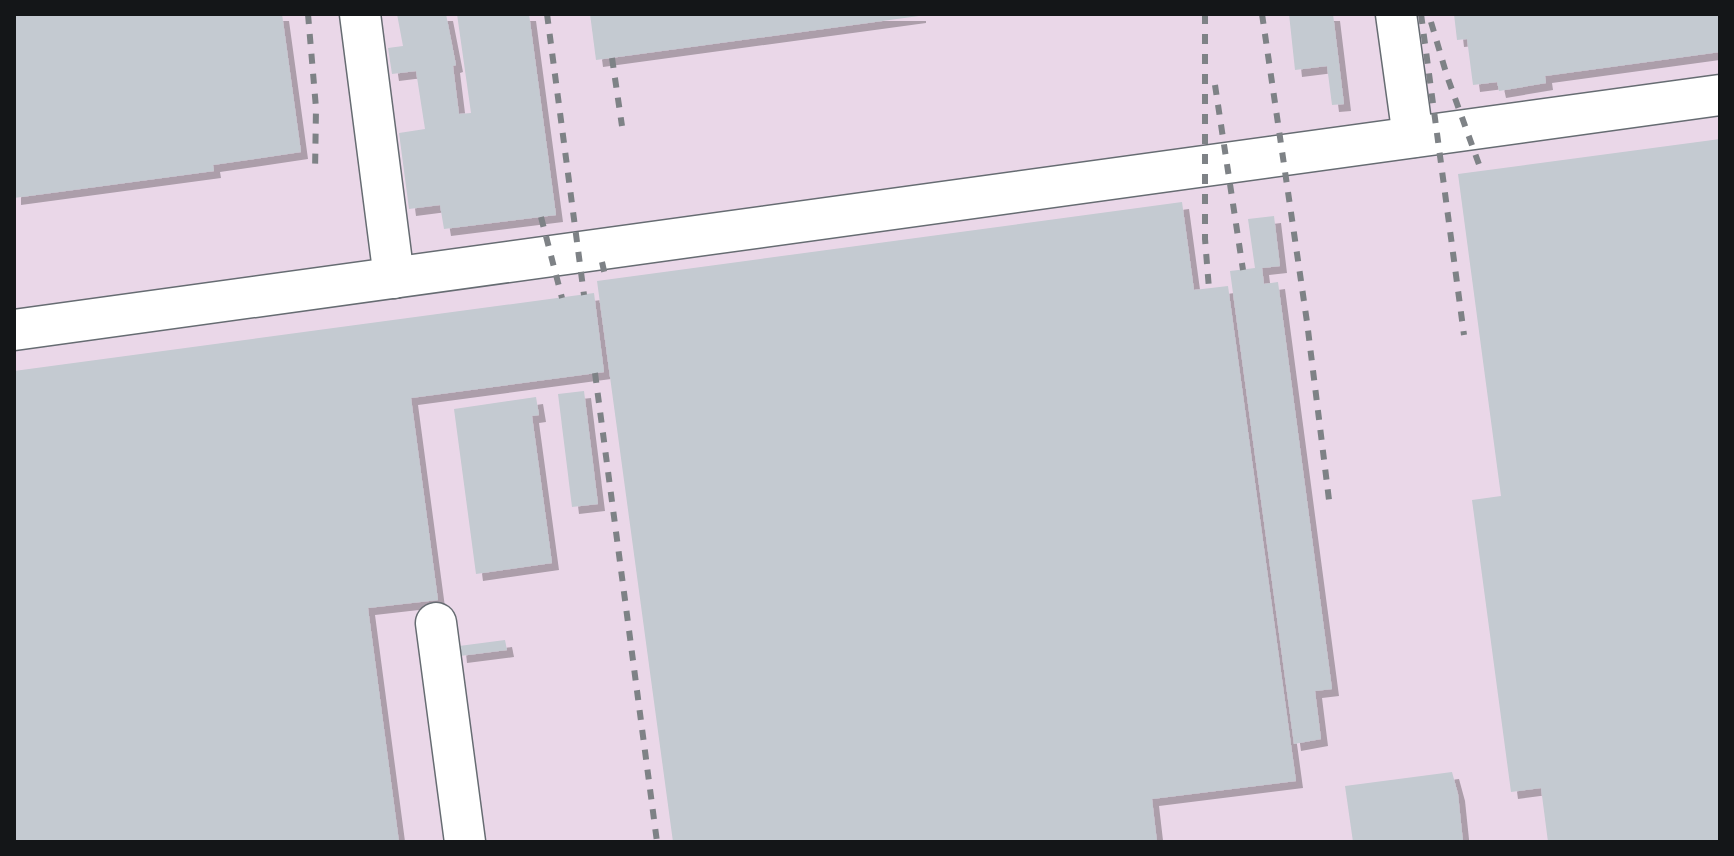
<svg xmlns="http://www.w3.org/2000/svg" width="1734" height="856" font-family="'IBM Plex Sans',sans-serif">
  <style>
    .industrial { fill: #ead7e8 }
    .building { fill: #c4cad1; filter: url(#shadow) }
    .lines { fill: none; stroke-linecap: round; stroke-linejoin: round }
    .minor-casing { stroke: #666c72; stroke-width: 43 }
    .minor { stroke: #fff; stroke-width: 40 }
    .rail { stroke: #7e8286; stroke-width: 6; stroke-dasharray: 10 10; stroke-linecap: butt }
  </style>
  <defs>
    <filter id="shadow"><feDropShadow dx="7" dy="7" stdDeviation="0" flood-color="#0004"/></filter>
  </defs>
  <rect width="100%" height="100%" fill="#e2e8ef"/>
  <!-- industrial -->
  <rect class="industrial" x="14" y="14" width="1706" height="828"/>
  <!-- building -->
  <g class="building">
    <polygon points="14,14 282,14 301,152 213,165 214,171 14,198"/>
    <polygon points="397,14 446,14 456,65 453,66 459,114 471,113 457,14 529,14 556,215 444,229 440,205 409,209 399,133 425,129 416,71 392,74 388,48 403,46"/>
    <polygon points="590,14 919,14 919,16 596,60"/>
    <polygon points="1289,14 1333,14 1344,104 1332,105 1327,66 1295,70"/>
    <polygon points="1454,14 1720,14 1720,52 1545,76 1546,83 1499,91 1497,82 1473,85 1467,39 1457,40"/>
    <polygon points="1720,139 1720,842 1548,842 1541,788 1511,792 1472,500 1501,496 1458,174"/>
    <polygon points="1182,202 1194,290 1228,286 1296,781 1152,799 1157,842 673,842 597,281"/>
    <polygon points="1274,216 1280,266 1262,268 1264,284 1278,282 1332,689 1315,691 1321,739 1294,744 1230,271 1255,268 1248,219"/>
    <polygon points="594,293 604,372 411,398 438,600 368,608 399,842 14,842 14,371"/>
    <polygon points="584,391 598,504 572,507 558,394"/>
    <polygon points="536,397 539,415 532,416 552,563 476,574 454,409"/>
    <polygon points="505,640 507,650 460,656 459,646"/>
    <polygon points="1452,772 1458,794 1463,842 1353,842 1345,786"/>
  </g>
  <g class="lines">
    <defs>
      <g id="minor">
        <polyline points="360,14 394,278"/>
        <polyline points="1396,14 1413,137"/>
        <polyline points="14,330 1720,95"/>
        <polyline points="436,623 465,842"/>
      </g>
    </defs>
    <!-- minor casing -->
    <use href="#minor" class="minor-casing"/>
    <!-- minor -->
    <use href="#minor" class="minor"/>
    <!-- rail -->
    <g class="rail">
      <polyline points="308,14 316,108 315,173"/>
      <polyline points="547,14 584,295"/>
      <polyline points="1205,14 1205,239 1209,289"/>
      <polyline points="1262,14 1307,322 1330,508"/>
      <polyline points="1421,14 1464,335"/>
      <polyline points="1431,22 1447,76 1481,170"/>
      <polyline points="612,58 622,126"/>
      <polyline points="1215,85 1243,270"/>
      <polyline points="541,217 562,298"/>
      <polyline points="602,262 606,280"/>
      <polyline points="595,373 657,842"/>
    </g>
  </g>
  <!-- border -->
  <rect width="1734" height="856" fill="none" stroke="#141618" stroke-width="32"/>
</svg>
